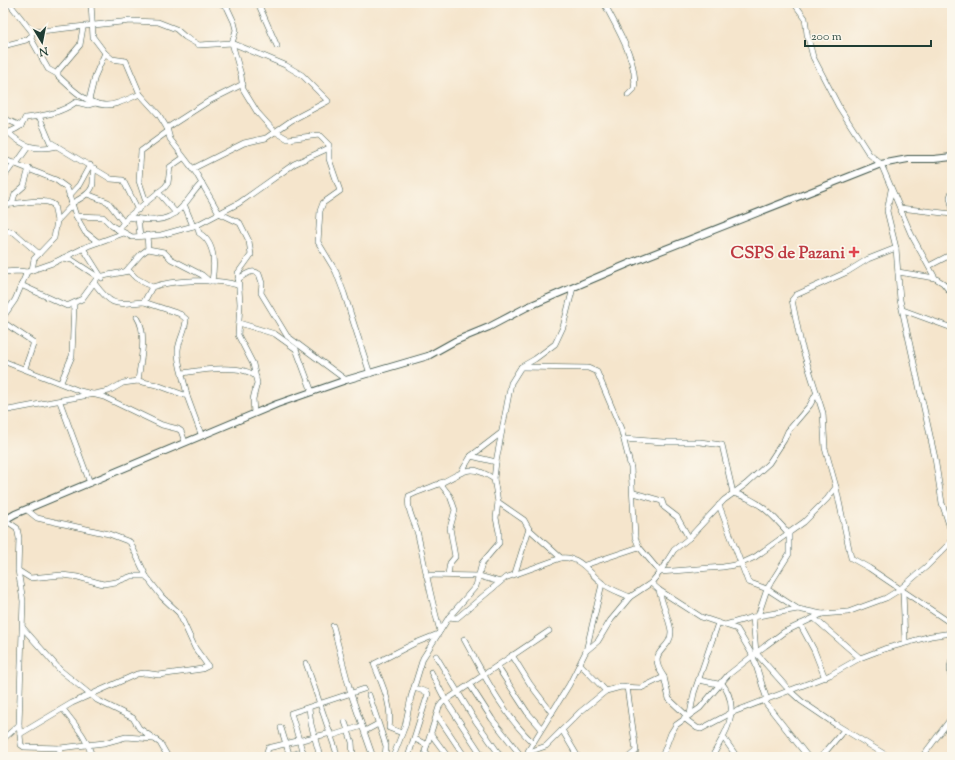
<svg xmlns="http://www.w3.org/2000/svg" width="955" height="760" font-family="'Sorts Mill Goudy',serif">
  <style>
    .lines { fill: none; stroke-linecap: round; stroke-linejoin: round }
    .minor-casing { stroke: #3f564b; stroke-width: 6 }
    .tertiary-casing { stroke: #3f564b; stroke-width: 8 }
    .minor { stroke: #fff; stroke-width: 5 }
    .tertiary { stroke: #fff; stroke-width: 6 }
    .health-dot { fill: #e0444e; stroke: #fbf7ec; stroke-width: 1.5 }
    .labels { text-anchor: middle; stroke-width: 3.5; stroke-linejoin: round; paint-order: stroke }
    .health-label { font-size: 17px; font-weight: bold; fill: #be3a42; stroke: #fbf7ec; text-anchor: end }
  </style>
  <rect width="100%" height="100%" fill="#fbf7ec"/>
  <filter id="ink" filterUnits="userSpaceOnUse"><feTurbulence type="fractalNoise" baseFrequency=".025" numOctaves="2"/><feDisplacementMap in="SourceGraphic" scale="8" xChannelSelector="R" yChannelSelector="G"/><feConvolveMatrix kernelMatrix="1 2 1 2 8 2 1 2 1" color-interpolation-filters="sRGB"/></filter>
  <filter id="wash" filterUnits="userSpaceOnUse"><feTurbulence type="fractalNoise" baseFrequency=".012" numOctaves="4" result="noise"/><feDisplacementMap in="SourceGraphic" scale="16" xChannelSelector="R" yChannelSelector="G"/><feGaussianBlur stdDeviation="0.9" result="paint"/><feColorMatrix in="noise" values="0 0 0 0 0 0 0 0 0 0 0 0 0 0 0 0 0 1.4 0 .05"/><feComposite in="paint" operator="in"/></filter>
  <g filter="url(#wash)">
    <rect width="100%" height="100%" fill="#f5e5cc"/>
  </g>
  <g filter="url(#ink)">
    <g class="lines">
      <defs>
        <g id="minor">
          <polyline points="9,3 32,32"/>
          <polyline points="91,3 93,37 105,53 112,59 126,61 140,94 159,115 167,128 170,139 196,173 219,213 240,223 249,241 251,255 238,273 240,304 238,335 253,364 257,383 253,399 254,413"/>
          <polyline points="220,3 227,7 234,22 236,30 232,43 241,75 243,89 257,112 274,131 288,139 319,135 329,145 329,159 340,191 323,203 320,211 318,242 336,272 344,293 370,374"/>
          <polyline points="258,3 277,46"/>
          <path d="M604,3c12,23 35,60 30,86l-6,6"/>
          <polyline points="794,3 805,18 807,34 813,57 839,107 869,154 881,164 911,234 935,278 943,283 952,294"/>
          <path d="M83,27l-3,18 -22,26v5c13,12 28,28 47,29 11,1 25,-7 35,-11"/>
          <polyline points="30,37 48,69 57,74"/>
          <polyline points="3,46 26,40 32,36 32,32 130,21 158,22 176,29 185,37 199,45 232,43 285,65 302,75 328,101 292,120 266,138 244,143 192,169"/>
          <polyline points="89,100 95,76 105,53"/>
          <polyline points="39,116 50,142 111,179 123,180 138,210"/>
          <polyline points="3,118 21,126"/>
          <polyline points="167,128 209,101 243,84"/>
          <path d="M8,132c15,15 28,19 49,14"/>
          <path d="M3,135c9,-5 19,-6 22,-17 18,-2 36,-5 51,-16l12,3 7,-2"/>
          <polyline points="3,159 56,180 67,188 76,216 103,217 112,226 132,237 161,235 197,225 239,203 294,164 329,148"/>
          <polyline points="16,164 28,147"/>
          <polyline points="3,178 14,163"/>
          <polyline points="891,190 887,211 896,248 900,300 935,458 942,503 952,534"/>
          <polyline points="952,191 950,197 952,207"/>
          <polyline points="158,192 176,213"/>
          <polyline points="87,194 108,202 124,223"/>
          <polyline points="69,196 79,185 90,165"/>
          <polyline points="146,202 139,181 141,151 167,132"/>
          <polyline points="12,204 15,194 24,186 29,168"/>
          <path d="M71,204c8,-5 23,-11 22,-23 0,-5 0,-7 1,-13"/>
          <polyline points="184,204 193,226"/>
          <path d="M3,205c12,-1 42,-8 51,0l3,16"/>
          <polyline points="900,208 952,214"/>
          <polyline points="76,216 85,232 98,242"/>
          <path d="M128,217c18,3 37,7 51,-7 9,-8 14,-19 23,-27"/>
          <polyline points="138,219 140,236"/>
          <path d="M197,225l2,8c17,10 16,31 13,48"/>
          <polyline points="3,230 15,233 39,254"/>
          <polyline points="118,230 128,217 165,187 168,183 170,167 183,158"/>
          <polyline points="147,235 148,249 164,252 171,259 202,275 209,281"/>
          <polyline points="83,248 102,278"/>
          <polyline points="63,258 72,260 98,277 129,271 136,278 152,287"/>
          <polyline points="929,266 952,254"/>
          <polyline points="32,270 34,259 54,238 57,221 72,205"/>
          <polyline points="126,271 141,254 148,249"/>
          <polyline points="3,272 19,271 27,272 53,263 88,246 124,233"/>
          <polyline points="898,272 935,278"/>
          <path d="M238,279c7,-4 14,-11 21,-5l3,9 -1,10 26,43 59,44"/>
          <path d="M95,284c18,24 21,20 49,18"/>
          <polyline points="21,285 67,306 82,299 98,277"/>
          <polyline points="903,310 952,328"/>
          <polyline points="3,317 15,300 27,272"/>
          <path d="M137,317c11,17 3,46 1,64"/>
          <polyline points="3,322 33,342 33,345 25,368"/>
          <polyline points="239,323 275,334 296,349 312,392"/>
          <polyline points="3,361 80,391 104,397 162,425 178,429 181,431 185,442"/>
          <polyline points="521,367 588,368 597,372 621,429 631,468 635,537 639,547 660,572 674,550 689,538 724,500 746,484 769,463 784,440 788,431 810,405 816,394"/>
          <path d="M183,373c17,-3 60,-10 73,4"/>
          <polyline points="61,382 72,356 74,304"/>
          <path d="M187,396c-2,-15 -10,-32 -9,-46 1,-11 8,-20 8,-31l-6,-5 -36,-12 8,-15c20,-7 65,-9 85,-2"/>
          <polyline points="60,402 90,483"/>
          <polyline points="3,411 94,394 109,391 123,383 138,381 157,385 187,396 201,434"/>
          <path d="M624,439l39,3h37l22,3 11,48c25,6 40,22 56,41v20l-22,35 -9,27"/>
          <polyline points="471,456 496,462"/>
          <polyline points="462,471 471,456 501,433"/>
          <polyline points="440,483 450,496 455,510 450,528 455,557 450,563 448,574"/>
          <polyline points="836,487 851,558 869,568 952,624"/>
          <polyline points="634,493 662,501 664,507 677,517 689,538"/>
          <path d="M498,502l26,18 5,9 32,29c20,-2 28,15 41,25 7,6 19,10 28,14"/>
          <polyline points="719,505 748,582 767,589 798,609 822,614"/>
          <polyline points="3,515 5,520 17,528 19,538 18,570 23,601 19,725 21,745 24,747 60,748 59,757"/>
          <polyline points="585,565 639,547"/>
          <polyline points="19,571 30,578 62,575 78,577 103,584 116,582 132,576 146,576"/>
          <polyline points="515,573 529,529"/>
          <polyline points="426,575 479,576 500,582"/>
          <polyline points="651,583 659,590 701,617 737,629 753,656 767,700"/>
          <polyline points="903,592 905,642"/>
          <polyline points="798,609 753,617 756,653 789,690 801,701 835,724 889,757"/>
          <polyline points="449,617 457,618 505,578 561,558"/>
          <polyline points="814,618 860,658"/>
          <polyline points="800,624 814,650 825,678"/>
          <polyline points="725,625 753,617"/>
          <polyline points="333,626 351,694 373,757"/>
          <polyline points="23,628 60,670 97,700 133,718 139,728 160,743 168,757"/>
          <path d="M440,631c-9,-32 -15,-64 -22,-96 -3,-13 -12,-25 -9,-39 10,-5 21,-8 32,-13 23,-11 28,-21 53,-4"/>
          <path d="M464,639c20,36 39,75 69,104"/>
          <polyline points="586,651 602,584"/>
          <polyline points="512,655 530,684 552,713"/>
          <polyline points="436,656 473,717 499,754"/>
          <polyline points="952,659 950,667 952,688"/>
          <polyline points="306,663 338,757"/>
          <polyline points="581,665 606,691"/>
          <polyline points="497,666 527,712 541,728"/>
          <polyline points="431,672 446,701 483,757"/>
          <polyline points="664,677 669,699 687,716"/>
          <polyline points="699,680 718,684"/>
          <path d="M721,682c14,17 13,35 2,55l14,20"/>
          <polyline points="470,685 492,719 522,757"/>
          <polyline points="627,687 636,751 629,757"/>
          <polyline points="369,695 386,746 385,757"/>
          <polyline points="764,701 808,757"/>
          <polyline points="309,708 311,724 320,757"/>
          <path d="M63,709c12,16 24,28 29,48"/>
          <polyline points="690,714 694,693 718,623"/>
          <polyline points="437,715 465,757"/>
          <polyline points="684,718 697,728 701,729 731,713 830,675 860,658 884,649 931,636 952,633"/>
          <polyline points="345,722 352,742 353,757"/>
          <polyline points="281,728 290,757"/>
          <polyline points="562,730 578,757"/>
          <polyline points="365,731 378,724"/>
          <path d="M402,733l-13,-5c4,-23 -7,-43 -15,-64l39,-20 25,-10"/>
          <polyline points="20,734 72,703 137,674 145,673 159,675 202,669 208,666 195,648 179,613 162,597 146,576 130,542 109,534 37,518 27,510"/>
          <polyline points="431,734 448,757"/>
          <polyline points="331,736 362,726"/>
          <polyline points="3,739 19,725"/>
          <polyline points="415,739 427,745 425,751 430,757"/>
          <polyline points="427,745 439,707 442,703 549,631"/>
          <polyline points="60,748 104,743 126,737 153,739"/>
          <path d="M529,752l17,-6 34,-34 26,-21 15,-4 20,1 23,-11c-19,-28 7,-25 7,-45 0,-8 -10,-31 -12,-42"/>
          <polyline points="289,756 303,751"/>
          <polyline points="269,757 267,752 268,748 331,733"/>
          <polyline points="304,757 291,713 364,689"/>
          <polyline points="393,757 405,726 411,697 423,658 449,617 476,586 482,563 499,543 499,532 496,518 498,502 494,479 496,462 511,383 521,367 535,359 555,344 563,327 573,288"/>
          <polyline points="408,757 428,694 427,692 414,688"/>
          <polyline points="532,757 528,751 569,685 586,651 598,641 610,621 630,597 651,583 660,572 723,567 740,564 755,557 804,522 827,499 836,487 825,448 823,413 801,344 792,300 796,295 847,272 868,259 896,248"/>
          <polyline points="662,757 671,733 676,725 700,708 728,675 765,646 784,632 822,614 848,612 886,598 899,590 927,566 952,541"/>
          <polyline points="712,757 723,737"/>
          <polyline points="821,757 844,730"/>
          <polyline points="922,757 952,717"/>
        </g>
        <polyline id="tertiary" points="3,521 15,514 277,404 346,380 428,356 455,341 489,327 527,307 635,261 881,164 908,159 934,159 952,157"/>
      </defs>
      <!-- minor casing -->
      <use href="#minor" class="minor-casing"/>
      <!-- tertiary casing -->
      <use href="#tertiary" class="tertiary-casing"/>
      <!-- minor -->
      <use href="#minor" class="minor"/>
      <!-- tertiary -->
      <use href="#tertiary" class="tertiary"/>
    </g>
  </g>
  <!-- markers -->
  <path class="health-dot" d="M852 246h4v4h4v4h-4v4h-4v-4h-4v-4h4z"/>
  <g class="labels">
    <!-- health labels -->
    <g class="health-label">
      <text x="845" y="258">CSPS de Pazani</text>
    </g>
  </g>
  <!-- margin -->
  <rect width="955" height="760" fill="none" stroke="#fbf7ec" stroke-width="16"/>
  <!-- north arrow -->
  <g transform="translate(42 42) rotate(170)" stroke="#fbf7ec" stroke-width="3" paint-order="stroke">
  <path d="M0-3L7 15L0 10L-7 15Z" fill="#1f3d34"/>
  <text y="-6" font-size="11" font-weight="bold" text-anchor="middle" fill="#1f3d34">N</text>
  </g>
  <!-- scale -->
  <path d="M805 40v6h126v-6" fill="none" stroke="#1f3d34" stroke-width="2"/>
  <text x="811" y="40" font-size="12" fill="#1f3d34" stroke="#fbf7ec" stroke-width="3" paint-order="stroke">200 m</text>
</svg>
